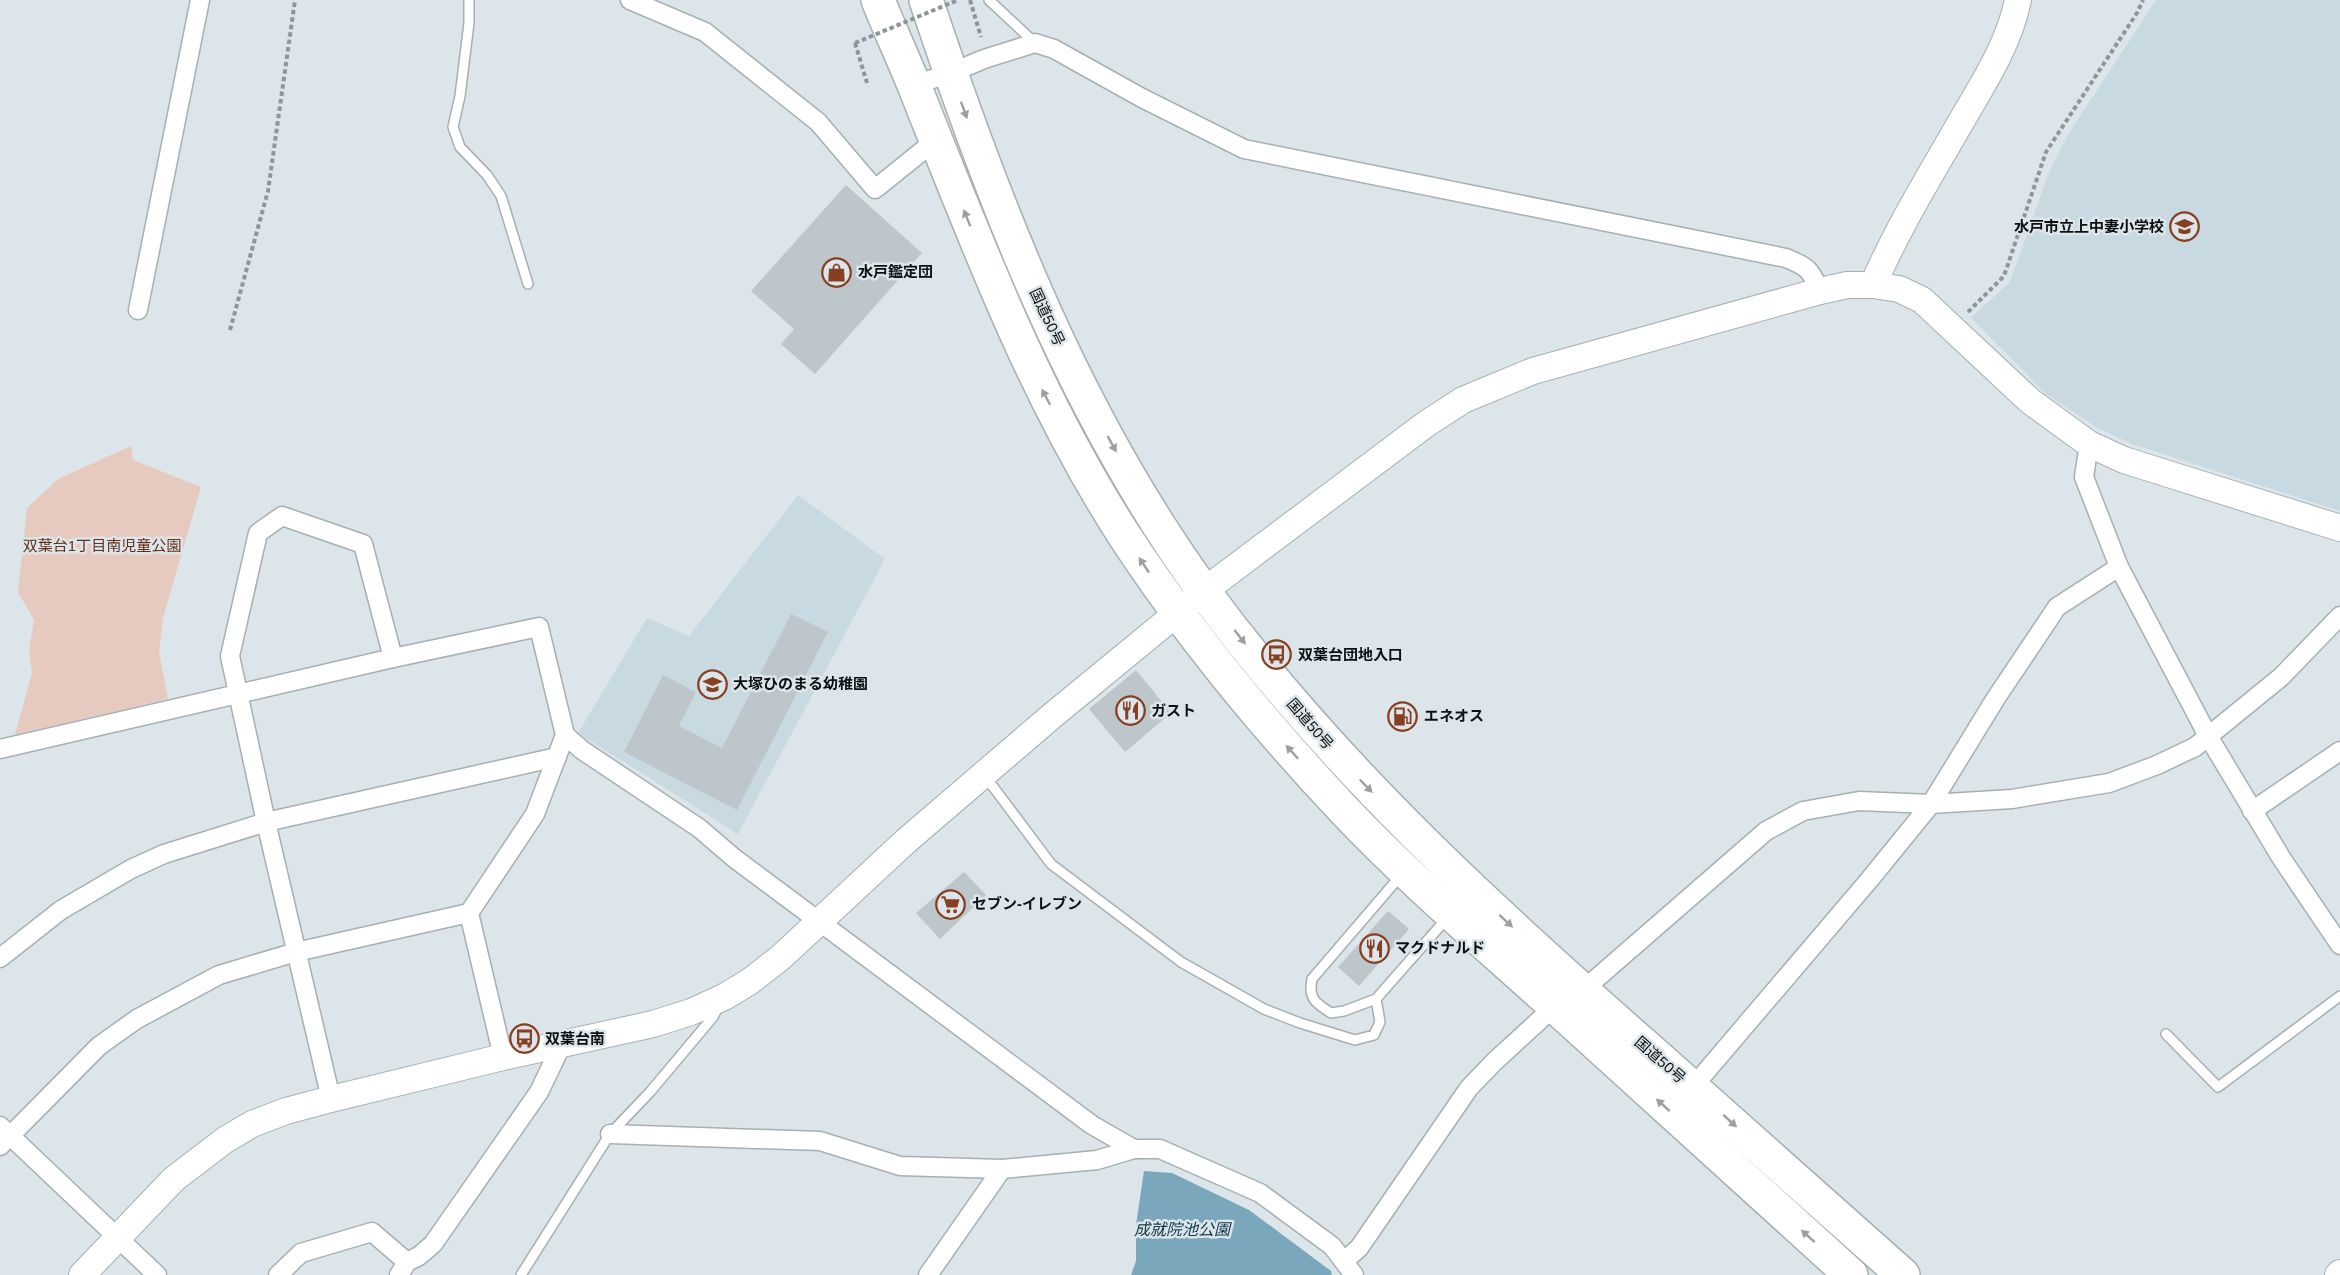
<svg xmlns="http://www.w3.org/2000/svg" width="2340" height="1275" font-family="Arial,'Noto Sans JP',sans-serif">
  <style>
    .built { fill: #c9d9e2 }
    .green { fill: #e7cabf }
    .water { fill: #7aa7bc }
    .building { fill: #bdc6ca }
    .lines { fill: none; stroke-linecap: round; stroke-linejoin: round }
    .lane-casing { stroke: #a7afb3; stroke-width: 12 }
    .street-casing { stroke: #a7afb3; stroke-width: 21 }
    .secondary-casing { stroke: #a7afb3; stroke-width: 28 }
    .highway-casing { stroke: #a7afb3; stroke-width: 36 }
    .path { stroke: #8f9699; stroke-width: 4; stroke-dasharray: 4.5 3; stroke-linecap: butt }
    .lane { stroke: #fff; stroke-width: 9 }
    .street { stroke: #fff; stroke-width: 18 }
    .secondary { stroke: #fff; stroke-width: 26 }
    .highway { stroke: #fff; stroke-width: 33 }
    .path-bridge { stroke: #8f9699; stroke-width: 4; stroke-dasharray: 4.5 3; stroke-linecap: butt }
    .oneway { fill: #9e9fa0 }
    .labels { text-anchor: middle; stroke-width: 5; stroke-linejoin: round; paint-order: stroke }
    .poi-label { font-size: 15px; font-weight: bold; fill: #0d1012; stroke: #dce5e9; text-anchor: start }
    .street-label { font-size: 15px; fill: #0d1012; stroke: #dce5e9 }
    .park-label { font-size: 15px; fill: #652d16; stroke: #dce5e9 }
    .water-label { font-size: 16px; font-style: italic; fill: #113849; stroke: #dce5e9 }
  </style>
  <rect width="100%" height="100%" fill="#dce5e9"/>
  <!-- built -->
  <g class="built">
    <polygon points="2156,0 2340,0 2340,511 2132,444 2098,428 2046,394 1971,318 2010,282 2049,172 2069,133"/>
    <polygon points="798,495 885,559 738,834 578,733 647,618 689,636"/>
  </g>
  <!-- green -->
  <polygon class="green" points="131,446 133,460 201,487 163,618 159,652 168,699 15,735 32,673 29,650 34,620 18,592 27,508 58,479"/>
  <!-- water -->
  <polygon class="water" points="1144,1171 1172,1173 1249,1210 1331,1271 1332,1275 1131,1275 1136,1261 1136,1225"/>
  <!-- building -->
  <g class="building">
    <polygon points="846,185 922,253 815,374 781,344 794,329 751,291"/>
    <polygon points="791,614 828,632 737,810 624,752 663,675 696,692 679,726 722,748"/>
    <polygon points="1136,670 1171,713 1125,752 1089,709"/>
    <polygon points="964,872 986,895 940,939 916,913"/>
    <polygon points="1388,911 1409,929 1359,986 1338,967"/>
  </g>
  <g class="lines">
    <defs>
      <g id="lane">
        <polyline points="469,0 469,23 460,96 453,127 460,147 487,175 501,196 528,284"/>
        <polyline points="989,0 1035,43"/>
        <polyline points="985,776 1051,864 1181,962 1264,1009 1300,1023 1355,1040 1374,1035 1380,1022 1376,999 1448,917"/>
        <path d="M1376,999l-32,12 -13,2c-16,-10 -23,-15 -19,-34l90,-105"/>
        <polyline points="2166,1034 2218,1087 2340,996"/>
        <polyline points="521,1275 610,1134 650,1092 713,1017 718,1007"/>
      </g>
      <g id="street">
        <polyline points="630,0 705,32 818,122 875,189 936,140"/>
        <path d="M914,85l37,-12 33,-14 51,-16 19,6 88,49 102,51 542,109c22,9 24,11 34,33"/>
        <polyline points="138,310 200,0"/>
        <polyline points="2089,444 2084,477 2119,567 2208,736 2282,859 2340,945"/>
        <polyline points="565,735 582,750 699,828 734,858 1092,1125 1134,1149"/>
        <polyline points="0,749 393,658 539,627 565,735 535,814 469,913 503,1057"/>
        <polyline points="2252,811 2340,751"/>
        <polyline points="0,958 61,910 131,869 164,854 266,822 557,757"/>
        <polyline points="1692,1088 1870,879 1931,804 1996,698 2057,607 2119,567"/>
        <polyline points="331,1099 266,822 230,656 258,533 282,516 363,544 393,658"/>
        <polyline points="0,1126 157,1275"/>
        <polyline points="610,1134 820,1141 900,1166 1002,1169 1097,1160 1134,1149 1160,1149 1260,1193 1332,1246 1354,1275"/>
        <polyline points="0,1146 99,1046 137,1019 219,975 296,952 469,913"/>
        <polyline points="1344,1261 1359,1248 1469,1088 1494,1062 1555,1006 1582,991 1766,831 1803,811 1859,801 1931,804 2012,799 2109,783 2157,765 2195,747 2281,677 2340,616"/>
        <polyline points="278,1275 301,1253 372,1232 407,1262"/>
        <polyline points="399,1275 407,1262 419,1256 433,1244 539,1092 562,1044"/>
        <polyline points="928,1275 1002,1169"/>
      </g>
      <g id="secondary">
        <path d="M1873,285c25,-58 58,-111 89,-165 22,-38 47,-76 56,-120"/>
        <polyline points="82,1275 174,1179 225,1140 252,1124 286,1111 331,1099 503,1057 653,1024 691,1012 724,997 749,982 780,958 906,841 1053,715 1204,591 1426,424 1463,400 1533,371 1820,291 1847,285 1873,285 1899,289 1922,300 2030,401 2089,444 2124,460 2340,528"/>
        <polyline points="2338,1275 2340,1273"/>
      </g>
      <g id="highway">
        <path d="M878,0c12,30 26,60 38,90 61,153 119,307 208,445 64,98 139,189 220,275 67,71 143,135 216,201 97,88 194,176 291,264"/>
        <path d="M926,0c69,207 149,415 279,593 127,173 285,317 446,458 84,75 168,149 252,224"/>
      </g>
    </defs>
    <!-- lane casing -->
    <use href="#lane" class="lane-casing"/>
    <!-- street casing -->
    <use href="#street" class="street-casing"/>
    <!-- secondary casing -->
    <use href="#secondary" class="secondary-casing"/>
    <!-- highway casing -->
    <use href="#highway" class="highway-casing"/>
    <!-- path -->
    <g class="path">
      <polyline points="970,0 981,37"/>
      <polyline points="855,43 867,83"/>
      <polyline points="1968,312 2004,276 2046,152 2137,13 2143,0"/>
      <polyline points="230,330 268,191 295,0"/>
    </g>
    <!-- lane -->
    <use href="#lane" class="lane"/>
    <!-- street -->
    <use href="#street" class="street"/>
    <!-- secondary -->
    <use href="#secondary" class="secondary"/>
    <!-- highway -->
    <use href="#highway" class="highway"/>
    <!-- path-bridge -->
    <polyline class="path-bridge" points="855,43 958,0"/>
  </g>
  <!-- one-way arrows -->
  <defs><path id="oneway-solid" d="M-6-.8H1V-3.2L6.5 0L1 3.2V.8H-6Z" transform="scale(1.5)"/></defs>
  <g class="oneway">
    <use href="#oneway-solid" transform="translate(964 110) rotate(70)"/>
    <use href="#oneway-solid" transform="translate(967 218) rotate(-112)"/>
    <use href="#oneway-solid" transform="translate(1046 397) rotate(-118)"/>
    <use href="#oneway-solid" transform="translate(1112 444) rotate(61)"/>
    <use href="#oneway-solid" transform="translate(1144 565) rotate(-124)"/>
    <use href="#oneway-solid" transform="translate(1240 637) rotate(52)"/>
    <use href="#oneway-solid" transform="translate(1292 752) rotate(-132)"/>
    <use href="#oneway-solid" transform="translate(1366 786) rotate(46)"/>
    <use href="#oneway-solid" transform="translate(1506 921) rotate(43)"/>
    <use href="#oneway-solid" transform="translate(1663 1105) rotate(-138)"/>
    <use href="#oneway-solid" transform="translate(1730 1121) rotate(42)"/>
    <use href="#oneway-solid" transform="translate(1808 1236) rotate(-138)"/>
  </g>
  <!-- icons -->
  <defs>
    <symbol id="school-ring" viewBox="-11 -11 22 22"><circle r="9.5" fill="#dce5e9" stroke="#873f21" stroke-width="1.5"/><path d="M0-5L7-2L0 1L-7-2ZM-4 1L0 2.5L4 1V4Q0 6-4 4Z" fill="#873f21"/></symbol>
    <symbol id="shop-ring" viewBox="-11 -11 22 22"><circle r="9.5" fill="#dce5e9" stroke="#873f21" stroke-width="1.5"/><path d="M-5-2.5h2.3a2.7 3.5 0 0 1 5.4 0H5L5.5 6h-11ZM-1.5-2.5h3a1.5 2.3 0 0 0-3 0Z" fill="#873f21"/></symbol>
    <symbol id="bus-ring" viewBox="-11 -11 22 22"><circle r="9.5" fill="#dce5e9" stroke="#873f21" stroke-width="1.5"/><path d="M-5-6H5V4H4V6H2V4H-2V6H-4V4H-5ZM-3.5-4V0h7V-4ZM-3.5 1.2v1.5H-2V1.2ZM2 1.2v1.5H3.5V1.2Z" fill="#873f21"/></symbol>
    <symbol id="restaurant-ring" viewBox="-11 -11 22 22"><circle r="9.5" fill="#dce5e9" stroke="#873f21" stroke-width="1.5"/><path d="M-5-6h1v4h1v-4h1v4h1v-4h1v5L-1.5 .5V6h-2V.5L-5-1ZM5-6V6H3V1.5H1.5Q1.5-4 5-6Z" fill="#873f21"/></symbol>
    <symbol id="fuel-ring" viewBox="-11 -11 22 22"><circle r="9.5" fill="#dce5e9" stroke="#873f21" stroke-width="1.5"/><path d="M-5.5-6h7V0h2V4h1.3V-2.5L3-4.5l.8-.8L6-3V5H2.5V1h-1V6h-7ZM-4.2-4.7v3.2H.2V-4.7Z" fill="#873f21"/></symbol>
    <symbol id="supermarket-ring" viewBox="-11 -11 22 22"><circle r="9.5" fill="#dce5e9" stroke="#873f21" stroke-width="1.5"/><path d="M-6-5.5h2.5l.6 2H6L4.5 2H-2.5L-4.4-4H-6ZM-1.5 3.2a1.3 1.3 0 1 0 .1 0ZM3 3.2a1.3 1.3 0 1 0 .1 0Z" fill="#873f21"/></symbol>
  </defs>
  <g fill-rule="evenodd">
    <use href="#school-ring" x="2168" y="210" width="33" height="33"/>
    <use href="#shop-ring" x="820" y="256" width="33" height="33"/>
    <use href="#bus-ring" x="1260" y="638" width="33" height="33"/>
    <use href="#school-ring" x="696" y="668" width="33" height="33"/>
    <use href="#restaurant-ring" x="1114" y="694" width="33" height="33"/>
    <use href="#fuel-ring" x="1386" y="700" width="33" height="33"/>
    <use href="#supermarket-ring" x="934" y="888" width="33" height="33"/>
    <use href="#restaurant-ring" x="1358" y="932" width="33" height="33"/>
    <use href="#bus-ring" x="508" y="1022" width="33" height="33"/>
  </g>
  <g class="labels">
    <!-- poi labels -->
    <g class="poi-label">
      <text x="2164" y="232" text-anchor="end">水戸市立上中妻小学校</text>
      <text x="858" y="277">水戸鑑定団</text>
      <text x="1298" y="660">双葉台団地入口</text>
      <text x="733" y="689">大塚ひのまる幼稚園</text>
      <text x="1151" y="716">ガスト</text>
      <text x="1424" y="721">エネオス</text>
      <text x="972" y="909">セブン-イレブン</text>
      <text x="1395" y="953">マクドナルド</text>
      <text x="545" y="1044">双葉台南</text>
    </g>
    <!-- street labels -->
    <g class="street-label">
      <text transform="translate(1047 317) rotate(65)" y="5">国道50号</text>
      <text transform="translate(1310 724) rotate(49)" y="5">国道50号</text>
      <text transform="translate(1660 1060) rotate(41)" y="5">国道50号</text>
    </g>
    <!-- park labels -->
    <g class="park-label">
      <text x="102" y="551">双葉台1丁目南児童公園</text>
    </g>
    <!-- water labels -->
    <g class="water-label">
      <text x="1182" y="1235">成就院池公園</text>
    </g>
  </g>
</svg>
